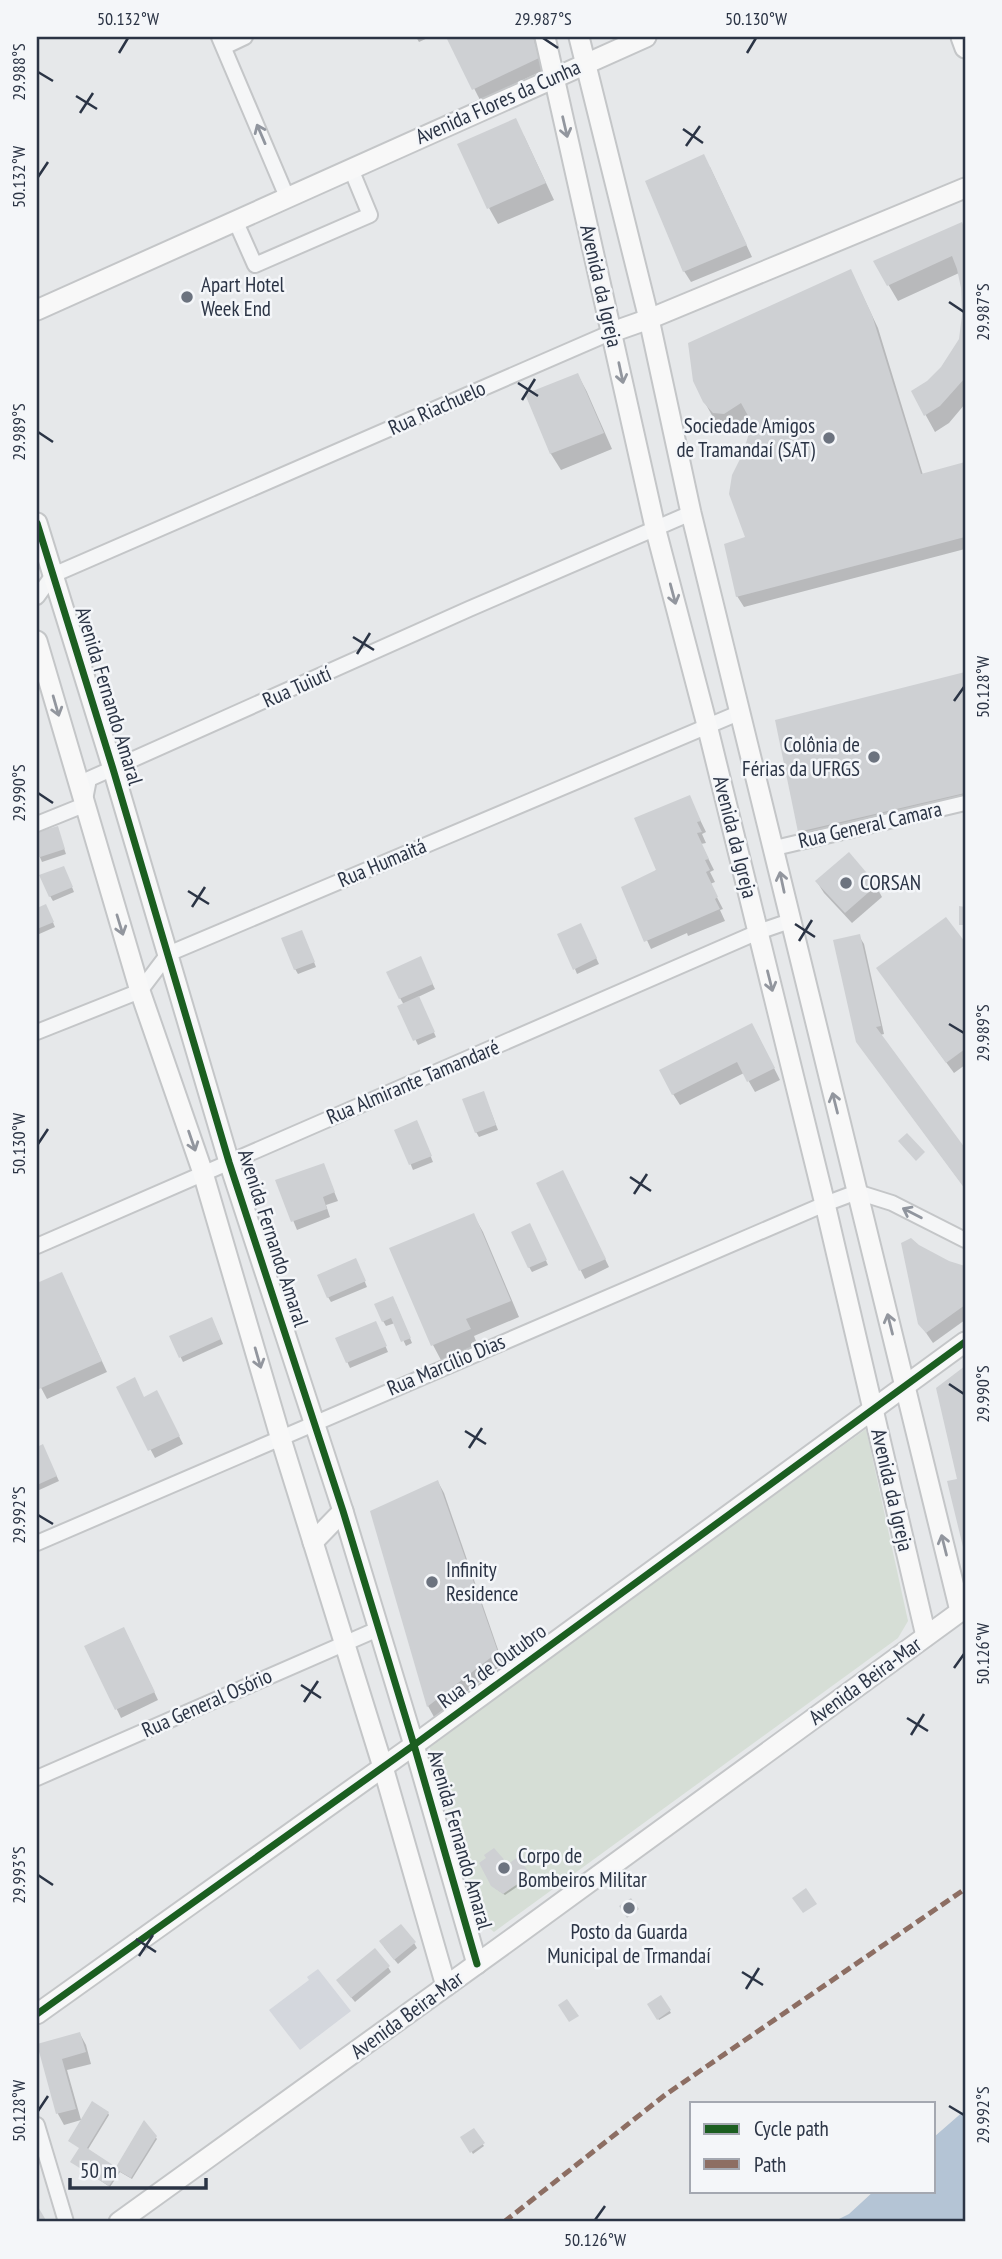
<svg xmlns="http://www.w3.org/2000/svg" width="1002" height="2259" font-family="'PT Sans Narrow',sans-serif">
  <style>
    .built { fill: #d4d7dd }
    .green { fill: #d6ded6 }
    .water { fill: #b4c4d5 }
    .shadow { fill: #0003 }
    .building { fill: #ced0d3 }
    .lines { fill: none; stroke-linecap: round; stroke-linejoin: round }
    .street-casing { stroke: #c4c6c8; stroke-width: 18 }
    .secondary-casing { stroke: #c4c6c8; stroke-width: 23 }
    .street { stroke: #f5f6f7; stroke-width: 14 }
    .secondary { stroke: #f8f8f8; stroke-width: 19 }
    .quiet { stroke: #8d6e63; stroke-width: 5; stroke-dasharray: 10 5; stroke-linecap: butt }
    .cycleway-casing { stroke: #f4f6f9; stroke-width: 11 }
    .cycleway { stroke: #1b5e20; stroke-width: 7 }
    .oneway { stroke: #92969e }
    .oneway2 { stroke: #90959e }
    .ticks { fill: none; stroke: #2b3445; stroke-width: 2.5 }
    .poi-dot { fill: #6c737f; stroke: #f4f6f9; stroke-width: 2.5 }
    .labels { text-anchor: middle; stroke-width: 5; stroke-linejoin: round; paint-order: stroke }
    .street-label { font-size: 21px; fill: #2b3445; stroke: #f4f6f9 }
    .poi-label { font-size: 21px; fill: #2b3445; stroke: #f4f6f9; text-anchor: start }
    .neatline { fill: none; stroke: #2b3445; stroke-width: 2.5 }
    .ticks-label { font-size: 18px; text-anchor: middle; fill: #2b3445 }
  </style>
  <rect width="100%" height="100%" fill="#e6e8ea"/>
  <!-- built -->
  <polygon class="built" points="318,1969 351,2011 300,2050 269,2010 309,1980 307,1977"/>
  <!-- green -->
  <polygon class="green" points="866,1429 908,1621 898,1638 494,1932 480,1920 429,1745"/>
  <!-- water -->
  <polygon class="water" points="965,2110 965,2222 833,2222 849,2214 874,2191 934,2191 934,2137"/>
  <!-- shadow -->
  <g class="shadow">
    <polygon points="416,37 430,37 419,42"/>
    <polygon points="448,37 534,37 544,70 480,100"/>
    <polygon points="524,136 554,200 498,224 489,208"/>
    <polygon points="710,167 752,257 691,282 684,271"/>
    <polygon points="961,224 965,231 965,404 949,423 935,432 913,392 928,382 942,368 961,339 964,315 963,288 959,273 898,301 875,262"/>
    <polygon points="851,271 878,328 923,475 965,463 965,549 744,607 737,596 747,538 745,454 754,423 752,418 734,430 725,429 714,419 704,401"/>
    <polygon points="578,375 587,392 612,449 561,470 551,454 527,395"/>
    <polygon points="965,674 965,805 806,842 800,831 777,722"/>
    <polygon points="689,797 706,832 702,834 706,843 701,844 714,870 710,872 715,882 710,884 723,909 720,910 725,921 688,936 687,933 651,949 623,888 655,872"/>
    <polygon points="57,828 66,854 42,862 37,850 37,834"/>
    <polygon points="66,873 74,892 53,901 50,896"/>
    <polygon points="817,882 876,886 882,897 852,923 824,893"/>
    <polygon points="46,906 55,927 37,935 37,910"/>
    <polygon points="946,919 965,945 965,1065 954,1073 885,979"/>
    <polygon points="583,930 599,964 577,974 575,969"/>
    <polygon points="859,936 864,944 884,1034 880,1035 965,1150 965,1188 863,1050"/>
    <polygon points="304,937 316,967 298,974 295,969"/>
    <polygon points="423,964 435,989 418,997 436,1037 418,1045 400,1007 404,1005 400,998"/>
    <polygon points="758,1036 780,1080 755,1092 744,1073 680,1105 673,1094"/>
    <polygon points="486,1099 498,1130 479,1137 476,1132"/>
    <polygon points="419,1128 433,1162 413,1170 397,1131"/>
    <polygon points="323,1165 338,1201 326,1205 330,1217 297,1230 277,1181"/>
    <polygon points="567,1180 609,1267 585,1279 538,1184"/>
    <polygon points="474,1216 483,1232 519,1317 474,1336 478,1346 442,1362 433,1345 392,1249"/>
    <polygon points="532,1230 548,1265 532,1272 529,1267"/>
    <polygon points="948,1263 965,1268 965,1320 933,1343 920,1324"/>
    <polygon points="358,1265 367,1287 331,1302 328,1297"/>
    <polygon points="61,1274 107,1372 47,1399 37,1380 37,1285"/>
    <polygon points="396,1304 412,1343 406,1346 395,1323 386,1326 383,1321"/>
    <polygon points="214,1324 223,1344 183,1362 171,1337"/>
    <polygon points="378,1329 388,1352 350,1368 337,1339"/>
    <polygon points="965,1368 965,1548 950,1482 959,1480 938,1389"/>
    <polygon points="118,1388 144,1399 161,1401 183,1444 155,1458"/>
    <polygon points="42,1446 59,1481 37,1491 37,1449"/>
    <polygon points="438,1482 444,1493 503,1664 434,1717 428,1706 372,1512"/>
    <polygon points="128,1637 158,1700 121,1718 87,1647"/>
    <polygon points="518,1860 530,1878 505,1895 495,1888 507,1867"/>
    <polygon points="414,1943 417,1948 398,1964 384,1947"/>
    <polygon points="388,1967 391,1972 355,2002 341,1985"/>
    <polygon points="661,1997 671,2013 659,2020 649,2005"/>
    <polygon points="80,2034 86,2045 91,2064 67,2070 81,2120 64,2125 58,2114 39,2046"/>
    <polygon points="108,2113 109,2115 87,2151 117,2169 144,2123 157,2139 132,2179 120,2172 110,2187 72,2162"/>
    <polygon points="474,2131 484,2146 473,2154 463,2138"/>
  </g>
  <!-- building -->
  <g class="building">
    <polygon points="446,37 533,37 539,58 472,90"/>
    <polygon points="516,118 546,183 487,209 457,144"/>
    <polygon points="704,154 747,245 683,272 645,181"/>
    <polygon points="962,222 965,230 965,378 940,406 924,416 911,391 927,381 941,367 959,339 962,315 961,288 957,269 952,256 887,286 873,261"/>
    <polygon points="851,269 872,315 921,474 965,462 965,537 736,597 724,544 745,537 729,494 732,475 743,453 752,423 741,403 724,414 713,413 703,402 693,381 688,343"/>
    <polygon points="578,373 604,433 550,454 525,394"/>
    <polygon points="965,672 965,793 798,832 775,720"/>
    <polygon points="690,795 701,821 697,822 702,832 697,833 709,859 705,860 710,870 706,872 718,897 715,899 720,909 644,942 621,887 656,870 634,818"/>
    <polygon points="58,826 65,849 37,858 37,832"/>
    <polygon points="849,852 877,885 845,913 815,881"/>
    <polygon points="64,866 73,887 49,897 39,875"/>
    <polygon points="46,904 54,922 37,929 37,908"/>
    <polygon points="959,906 965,907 965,925 959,925"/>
    <polygon points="946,917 965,942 965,1049 946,1063 876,968"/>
    <polygon points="581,923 597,958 573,970 557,934"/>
    <polygon points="302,930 315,962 294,970 281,938"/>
    <polygon points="860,934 881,1026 876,1027 965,1148 965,1189 856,1042 833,940"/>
    <polygon points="421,956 433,984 399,999 386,972"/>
    <polygon points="419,996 435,1032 413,1041 397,1006"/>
    <polygon points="752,1023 775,1068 747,1082 737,1062 672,1095 659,1070"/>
    <polygon points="484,1091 496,1125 475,1133 462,1099"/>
    <polygon points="417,1120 432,1156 409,1165 394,1130"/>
    <polygon points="907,1133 925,1152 916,1161 898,1141"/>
    <polygon points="324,1163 335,1192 323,1197 327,1209 291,1222 275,1180"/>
    <polygon points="563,1170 606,1259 579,1271 536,1183"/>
    <polygon points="474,1213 511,1301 466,1319 471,1329 431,1346 389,1248"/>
    <polygon points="530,1223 547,1260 528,1268 511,1232"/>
    <polygon points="911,1238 919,1245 949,1261 965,1266 965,1305 926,1333 918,1324 901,1243"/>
    <polygon points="356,1258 366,1281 327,1298 317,1275"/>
    <polygon points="62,1272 102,1361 39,1389 37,1384 37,1283"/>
    <polygon points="393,1296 411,1338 401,1342 391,1318 382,1322 374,1304"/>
    <polygon points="212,1317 221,1339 179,1358 169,1336"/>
    <polygon points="376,1321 387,1346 346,1363 335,1338"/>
    <polygon points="965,1366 965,1551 964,1551 947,1481 957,1479 936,1388"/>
    <polygon points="135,1377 144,1397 157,1390 180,1436 148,1451 116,1387"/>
    <polygon points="43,1444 57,1476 37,1485 37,1447"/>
    <polygon points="438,1480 498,1652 427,1707 370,1511"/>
    <polygon points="124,1627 155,1692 115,1710 84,1646"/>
    <polygon points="494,1848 508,1864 518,1857 531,1875 503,1894 491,1886 479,1863 486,1858 484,1855"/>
    <polygon points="806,1888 817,1904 803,1913 792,1898"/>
    <polygon points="631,1898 639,1909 627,1918 619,1906"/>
    <polygon points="401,1924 416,1942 394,1960 379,1941"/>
    <polygon points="375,1948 390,1966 351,1998 336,1980"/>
    <polygon points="661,1995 671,2010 657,2020 647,2004"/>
    <polygon points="567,1999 579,2016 569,2022 558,2005"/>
    <polygon points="80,2032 86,2052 62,2059 76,2109 56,2114 37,2044"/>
    <polygon points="92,2101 109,2112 87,2148 116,2167 144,2120 157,2136 131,2178 119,2171 109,2186 70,2162 79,2148 68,2141"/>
    <polygon points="474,2128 485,2143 470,2153 460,2137"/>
    <polygon points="37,2205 47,2222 37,2222"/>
  </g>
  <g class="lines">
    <defs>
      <g id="street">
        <polyline points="219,37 287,197"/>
        <polyline points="224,47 245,37"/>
        <polyline points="235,220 255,265 370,215 351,169"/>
        <polyline points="37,597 53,575 612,332"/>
        <polyline points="37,824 84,805 89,779 469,609 691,513"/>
        <polyline points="775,848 965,803"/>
        <polyline points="37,1032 140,991 168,954 741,712"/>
        <polyline points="37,1246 758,932 790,921"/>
        <polyline points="37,1543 825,1204 857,1192 892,1203 965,1240"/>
        <polyline points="37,1778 378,1629"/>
        <polyline points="37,2125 66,2222"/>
      </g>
      <g id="secondary">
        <polyline points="545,37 655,527 707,725 825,1204 926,1636"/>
        <polyline points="579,37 649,319 691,513 960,1611"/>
        <polyline points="961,37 965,48"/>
        <polyline points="37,310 646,37"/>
        <polyline points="612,332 649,319 965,188"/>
        <polyline points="37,523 113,769 229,1162 343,1511 414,1745 477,1964"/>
        <polyline points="37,641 140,991 203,1173 280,1436 383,1767 446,1986"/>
        <polyline points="313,1542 343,1511"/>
        <polyline points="37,2014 414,1745 965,1342"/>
        <polyline points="119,2222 510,1940 965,1608"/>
      </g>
    </defs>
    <!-- street casing -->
    <use href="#street" class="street-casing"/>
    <!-- secondary casing -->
    <use href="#secondary" class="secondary-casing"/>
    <!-- street -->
    <use href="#street" class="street"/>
    <!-- secondary -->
    <use href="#secondary" class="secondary"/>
    <!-- quiet -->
    <polyline class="quiet" points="504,2222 665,2095 965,1889"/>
    <defs>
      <g id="cycleway">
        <polyline points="37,523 113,769 229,1162 343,1511 414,1745 477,1964"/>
        <polyline points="37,2014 414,1745 965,1342"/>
      </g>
    </defs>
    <!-- cycleway casing -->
    <use href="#cycleway" class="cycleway-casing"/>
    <!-- cycleway -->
    <use href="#cycleway" class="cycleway"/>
  </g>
  <!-- one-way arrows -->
  <defs><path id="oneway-shaft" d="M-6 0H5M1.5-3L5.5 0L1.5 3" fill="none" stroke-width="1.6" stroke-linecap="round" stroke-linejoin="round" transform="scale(1.75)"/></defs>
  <g class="oneway">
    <use href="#oneway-shaft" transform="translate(565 127) rotate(77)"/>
    <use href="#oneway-shaft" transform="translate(621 373) rotate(78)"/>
    <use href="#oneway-shaft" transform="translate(673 594) rotate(75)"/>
    <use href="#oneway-shaft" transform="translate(56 706) rotate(74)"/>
    <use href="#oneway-shaft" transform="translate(782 882) rotate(-102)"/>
    <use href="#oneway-shaft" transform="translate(120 925) rotate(73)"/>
    <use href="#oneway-shaft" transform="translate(770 981) rotate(76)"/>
    <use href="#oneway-shaft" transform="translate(835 1103) rotate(-104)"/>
    <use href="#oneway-shaft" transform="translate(192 1141) rotate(71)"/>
    <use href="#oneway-shaft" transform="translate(890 1324) rotate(-104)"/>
    <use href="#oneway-shaft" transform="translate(258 1358) rotate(74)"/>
    <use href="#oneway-shaft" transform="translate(944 1545) rotate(-104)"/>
  </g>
  <g class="oneway2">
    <use href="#oneway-shaft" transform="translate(261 134) rotate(-113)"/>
    <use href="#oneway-shaft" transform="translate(912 1213) rotate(-153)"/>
  </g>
  <!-- ticks -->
  <path class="ticks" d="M543,38l15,10M119,53l9,-15M747,53l9,-15M38,72l15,9M76,96l21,13M80,113l13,-20M683,129l20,14M686,146l14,-20M38,177l10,-15M949,302l15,10M518,383l20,13M522,400l13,-21M38,432l15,10M353,637l21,13M357,654l13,-21M954,701l10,-14M38,793l15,10M188,891l21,13M192,907l13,-20M795,924l20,13M799,941l13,-21M949,1024l15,9M38,1144l10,-15M630,1177l21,14M634,1194l13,-20M949,1384l15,10M465,1431l21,13M469,1448l13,-20M38,1515l15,9M954,1668l10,-14M301,1685l20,13M304,1702l14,-21M907,1718l21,13M911,1735l13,-21M38,1875l15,10M136,1939l20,13M139,1956l14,-21M742,1972l21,13M746,1989l13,-21M949,2106l15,9M38,2111l10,-15M595,2220l10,-14"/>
  <!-- markers -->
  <g class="poi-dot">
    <circle cx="187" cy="297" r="7"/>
    <circle cx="829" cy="438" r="7"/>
    <circle cx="874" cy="757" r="7"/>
    <circle cx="846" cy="883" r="7"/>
    <circle cx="432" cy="1582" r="7"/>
    <circle cx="504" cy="1868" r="7"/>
    <circle cx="629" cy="1908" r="7"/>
  </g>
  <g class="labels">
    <!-- street labels -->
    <g class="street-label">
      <text transform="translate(498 102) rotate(-24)" y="7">Avenida Flores da Cunha</text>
      <text transform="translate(601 286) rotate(77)" y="7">Avenida da Igreja</text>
      <text transform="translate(437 408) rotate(-24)" y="7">Rua Riachuelo</text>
      <text transform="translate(297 687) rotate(-24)" y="7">Rua Tuiutí</text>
      <text transform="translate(109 696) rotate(73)" y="7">Avenida Fernando Amaral</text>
      <text transform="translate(870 825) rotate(-13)" y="7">Rua General Camara</text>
      <text transform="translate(735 837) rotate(76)" y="7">Avenida da Igreja</text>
      <text transform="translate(382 863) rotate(-23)" y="7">Rua Humaitá</text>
      <text transform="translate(413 1082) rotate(-23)" y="7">Rua Almirante Tamandaré</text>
      <text transform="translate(273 1238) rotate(72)" y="7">Avenida Fernando Amaral</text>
      <text transform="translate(446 1365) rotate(-23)" y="7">Rua Marcílio Dias</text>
      <text transform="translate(892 1490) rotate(77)" y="7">Avenida da Igreja</text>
      <text transform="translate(492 1666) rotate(-36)" y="7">Rua 3 de Outubro</text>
      <text transform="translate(865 1681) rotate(-36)" y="7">Avenida Beira-Mar</text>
      <text transform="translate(207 1703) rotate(-24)" y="7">Rua General Osório</text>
      <text transform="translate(460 1840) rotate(74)" y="7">Avenida Fernando Amaral</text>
      <text transform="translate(407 2015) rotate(-36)" y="7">Avenida Beira-Mar</text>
    </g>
    <!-- poi labels -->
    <g class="poi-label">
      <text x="201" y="292">Apart Hotel<tspan x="201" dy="24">Week End</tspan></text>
      <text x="815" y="433" text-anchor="end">Sociedade Amigos<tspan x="815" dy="24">de Tramandaí (SAT)</tspan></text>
      <text x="860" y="752" text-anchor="end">Colônia de<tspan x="860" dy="24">Férias da UFRGS</tspan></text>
      <text x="860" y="890">CORSAN</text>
      <text x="446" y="1577">Infinity<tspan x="446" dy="24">Residence</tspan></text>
      <text x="518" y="1863">Corpo de<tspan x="518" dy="24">Bombeiros Militar</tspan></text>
      <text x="629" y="1939" text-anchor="middle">Posto da Guarda<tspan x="629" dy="24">Municipal de Trmandaí</tspan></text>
    </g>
  </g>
  <!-- border -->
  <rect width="1002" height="2259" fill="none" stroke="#f4f6f9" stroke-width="77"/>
  <!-- legend -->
  <rect x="690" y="2102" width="245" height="91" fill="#f4f6f9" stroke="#a4a8b1" stroke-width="2"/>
  <rect x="704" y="2124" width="35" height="10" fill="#1b5e20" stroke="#a4a8b1" stroke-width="2"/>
  <text x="754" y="2136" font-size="21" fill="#2b3445">Cycle path</text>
  <rect x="704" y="2159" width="35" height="10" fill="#8d6e63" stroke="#a4a8b1" stroke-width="2"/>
  <text x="754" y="2172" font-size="21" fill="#2b3445">Path</text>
  <!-- scale -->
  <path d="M70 2178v10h136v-10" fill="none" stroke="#2b3445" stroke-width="3.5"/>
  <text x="80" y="2178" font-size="21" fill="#2b3445" stroke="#f4f6f9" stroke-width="5" paint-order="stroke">50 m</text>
  <rect x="38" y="38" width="926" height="2182" class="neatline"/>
  <g class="ticks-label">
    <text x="128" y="25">50.132°W</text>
    <text x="543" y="25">29.987°S</text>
    <text x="756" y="25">50.130°W</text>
    <text transform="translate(19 72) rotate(-90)" y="6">29.988°S</text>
    <text transform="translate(19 177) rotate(-90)" y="6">50.132°W</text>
    <text transform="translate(983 312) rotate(-90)" y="6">29.987°S</text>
    <text transform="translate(19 432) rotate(-90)" y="6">29.989°S</text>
    <text transform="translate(983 687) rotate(-90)" y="6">50.128°W</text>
    <text transform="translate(19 793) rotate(-90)" y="6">29.990°S</text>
    <text transform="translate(983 1033) rotate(-90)" y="6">29.989°S</text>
    <text transform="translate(19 1144) rotate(-90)" y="6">50.130°W</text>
    <text transform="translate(983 1394) rotate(-90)" y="6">29.990°S</text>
    <text transform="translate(19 1515) rotate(-90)" y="6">29.992°S</text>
    <text transform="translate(983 1654) rotate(-90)" y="6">50.126°W</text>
    <text transform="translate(19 1875) rotate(-90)" y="6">29.993°S</text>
    <text transform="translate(19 2111) rotate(-90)" y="6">50.128°W</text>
    <text transform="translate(983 2115) rotate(-90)" y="6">29.992°S</text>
    <text x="595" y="2246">50.126°W</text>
  </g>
</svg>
